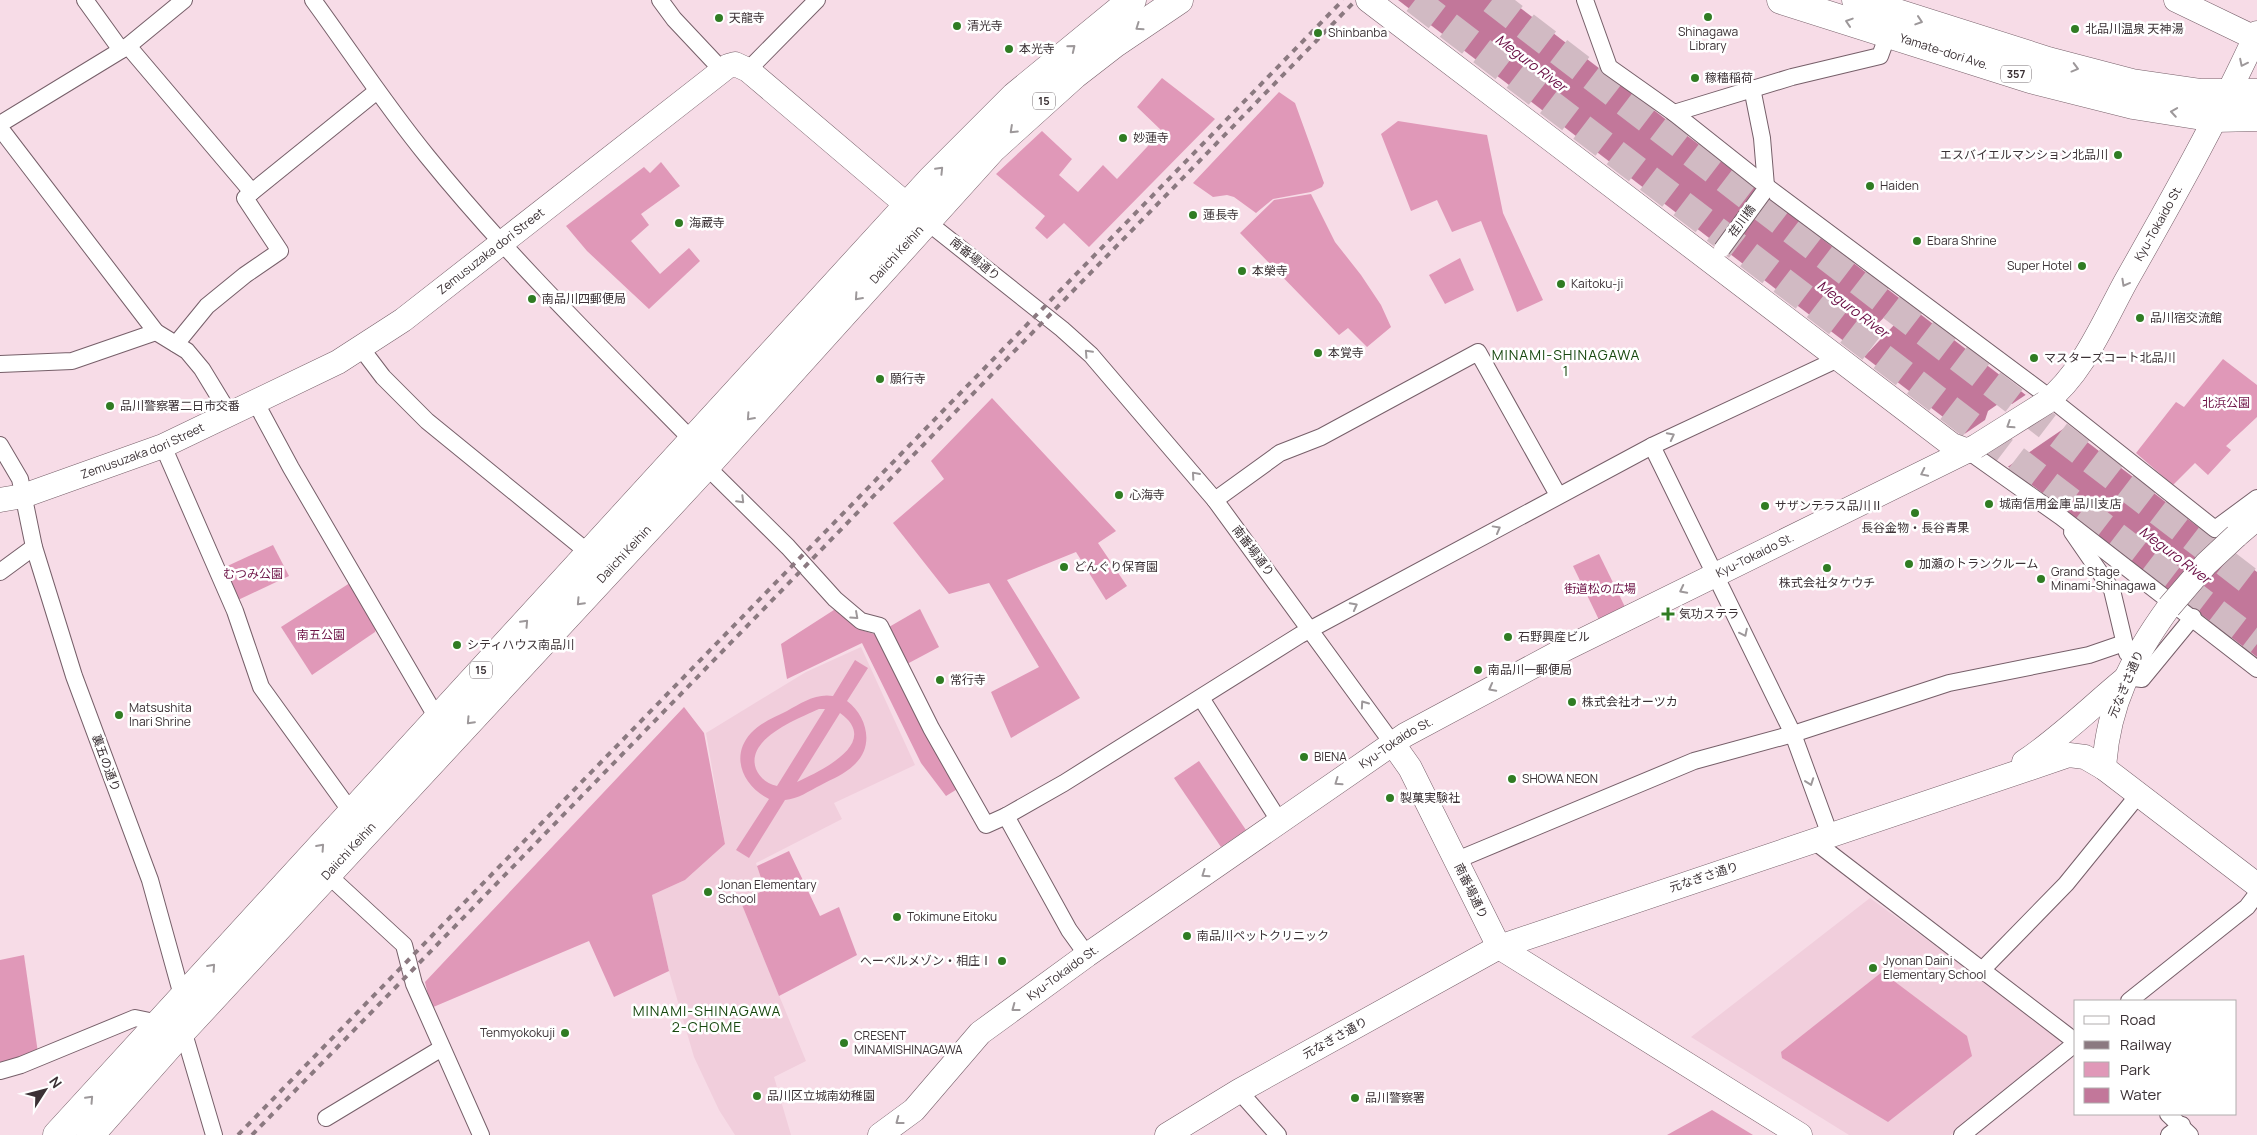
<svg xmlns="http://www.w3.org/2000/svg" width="2257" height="1135" font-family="Manrope,'Noto Sans JP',sans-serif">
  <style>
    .built { fill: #f1cedc }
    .green { fill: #e098b8; fill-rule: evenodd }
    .water { fill: #c2779a }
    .pier { fill: #f7dce7 }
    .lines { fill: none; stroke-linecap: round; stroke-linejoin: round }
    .highway-tunnel { stroke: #d1bac3; stroke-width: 28; stroke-dasharray: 28 14; stroke-linecap: butt }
    .street-casing { stroke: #765f69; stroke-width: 18 }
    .secondary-casing { stroke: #765f69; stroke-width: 25 }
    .highway-casing { stroke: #765f69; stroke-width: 29 }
    .street { stroke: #fff; stroke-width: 16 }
    .secondary { stroke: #fff; stroke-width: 24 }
    .highway { stroke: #fff; stroke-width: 28 }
    .rail { stroke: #8b7980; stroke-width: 4; stroke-dasharray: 6 6; stroke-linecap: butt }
    .street-bridge-casing { stroke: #765f69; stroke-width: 18; stroke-linecap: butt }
    .secondary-bridge-casing { stroke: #765f69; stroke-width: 25; stroke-linecap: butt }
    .street-bridge { stroke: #fff; stroke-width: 16 }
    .secondary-bridge { stroke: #fff; stroke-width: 24 }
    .oneway { stroke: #9d989a }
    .poi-dot { fill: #307c23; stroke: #fff; stroke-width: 2 }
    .labels { text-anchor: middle; stroke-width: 5; stroke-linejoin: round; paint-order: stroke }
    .shield { fill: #fff; stroke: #766f72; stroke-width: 1 }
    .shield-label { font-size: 11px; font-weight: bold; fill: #3b3135 }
    .poi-label { font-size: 12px; fill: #3b3135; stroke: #fff; text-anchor: start }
    .street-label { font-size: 12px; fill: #3b3135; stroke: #fff }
    .park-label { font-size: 12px; fill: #6d1246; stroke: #fff }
    .water-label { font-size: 14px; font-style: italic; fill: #680b42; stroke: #fff }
    .neighbourhood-label { font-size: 14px; letter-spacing: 1px; fill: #18480f; stroke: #fff }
  </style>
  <rect width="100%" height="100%" fill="#f7dce7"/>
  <!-- built -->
  <g class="built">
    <polygon points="861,647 915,765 834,803 842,819 756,863 765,890 740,900 806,1061 774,1077 791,1135 735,1135 719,1110 694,1057 669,971 652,895 685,880 725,844 706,733 806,672"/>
    <polygon points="1870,898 2060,1037 2059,1048 1950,1135 1849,1135 1691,1037"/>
  </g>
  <!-- green -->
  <g class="green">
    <polygon points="1162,78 1215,119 1089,247 1064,223 1047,239 1035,228 1045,216 996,174 1042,131 1072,159 1059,175 1078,192 1103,165 1117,179 1162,131 1137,107"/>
    <polygon points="1279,92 1295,103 1324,183 1322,187 1311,192 1273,199 1256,213 1234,197 1227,195 1213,197 1193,183"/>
    <polygon points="1398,121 1487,135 1503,213 1543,300 1517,312 1481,221 1452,232 1437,200 1411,211 1381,134"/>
    <polygon points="661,162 680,186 641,214 649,225 631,241 660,274 689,248 700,261 649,309 587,251 566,226 644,167 650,173"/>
    <polygon points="1311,194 1335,242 1361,275 1381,305 1391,327 1367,347 1348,328 1339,335 1240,233 1274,200"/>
    <polygon points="1460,258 1474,290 1445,304 1429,275"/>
    <polygon points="2223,359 2257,385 2257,417 2226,446 2231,450 2208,475 2195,463 2173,485 2136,453 2176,402 2184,407"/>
    <polygon points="992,398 1116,531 1098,543 1127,586 1106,600 1076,552 1007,580 1080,698 1011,738 991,692 1039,667 989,583 949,594 893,523 944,479 931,461"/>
    <polygon points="273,545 289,576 238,600 223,568"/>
    <polygon points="1599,554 1627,611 1601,624 1573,566"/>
    <polygon points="353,581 378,622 375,632 312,675 281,627"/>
    <polygon points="837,608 858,629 877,635 959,788 946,796 921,763 862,643 787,679 781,644"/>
    <polygon points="920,609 939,647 907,664 889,627"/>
    <path d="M855,660l13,8 -21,33c20,15 28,45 7,64 -9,9 -22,14 -33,20 -12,6 -23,14 -36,15l-36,58 -13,-8 33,-51c-25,-12 -40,-42 -18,-66 9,-10 24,-16 36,-22 14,-8 29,-18 46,-15zM819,709h6l-48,77c-10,-2 -17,-8 -21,-17 -11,-30 41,-50 63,-60zM840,713c42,30 -20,58 -43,69z"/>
    <polygon points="684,707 704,733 725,844 685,880 652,895 669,971 614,997 589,941 431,1008 425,982"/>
    <polygon points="1199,761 1246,830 1221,847 1174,778"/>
    <polygon points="789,851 820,916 839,907 857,955 779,996 740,900 765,890 757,866"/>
    <polygon points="24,955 38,1053 0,1063 0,960"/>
    <polygon points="1882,972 1967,1036 1972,1056 1888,1122 1782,1058 1781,1052"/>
    <polygon points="1712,1110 1753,1135 1667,1135"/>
  </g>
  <!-- water -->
  <polygon class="water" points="1398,0 1510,0 2257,572 2257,657"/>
  <!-- pier -->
  <g class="pier">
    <polygon points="1903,298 1912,306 1863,358 1853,349"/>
    <polygon points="2027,394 2069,425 2006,468 1963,435 1985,420 1988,411 2001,402 2012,404"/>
  </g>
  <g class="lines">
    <!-- highway-tunnel -->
    <g class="highway-tunnel">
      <polyline points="1415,0 2257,644"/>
      <polyline points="1492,0 2257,587"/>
    </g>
    <defs>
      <g id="street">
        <polyline points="85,0 121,50"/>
        <path d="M313,0c38,52 73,106 114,156 81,100 174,191 265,284"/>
        <polyline points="660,0 674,19 721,69"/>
        <polyline points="1585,0 1609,67 1674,113 1766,186 2050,398 2215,529 2257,498"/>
        <polyline points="128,46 252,192 377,91"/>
        <polyline points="748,70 817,0"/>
        <polyline points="1752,88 1762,138 1766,186 1764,191"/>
        <polyline points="1674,113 1792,77 1880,56 1888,34"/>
        <polyline points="0,124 128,46 184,0"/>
        <polyline points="0,128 156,332 187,351 202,369 230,415"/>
        <polyline points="926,221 1062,329 1091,355 1215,500 1393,744"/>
        <polyline points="176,344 207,306 245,275 280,251 245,198 252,192"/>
        <polyline points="361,348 383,377 427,421 589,553"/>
        <polyline points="0,364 72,361 156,332"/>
        <polyline points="256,403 291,468 437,718"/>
        <polyline points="0,445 20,479 34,547 74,676 150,880 183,999 183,1030 214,1135"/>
        <polyline points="163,446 235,611 261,687 352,813"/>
        <polyline points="1652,446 1793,734 1830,835"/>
        <polyline points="1968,451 2061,517 2257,669"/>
        <polyline points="706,466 788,547 835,599 861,621 880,626 931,728 986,825 1006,816 1064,783 1300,635 1652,446 1838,359"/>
        <polyline points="1215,500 1280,453 1321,437 1478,352 1558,495"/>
        <polyline points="2072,532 2112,590 2127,653"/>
        <polyline points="0,572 34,547"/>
        <polyline points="2126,677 2142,679 2193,617"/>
        <polyline points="1201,698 1280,822"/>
        <polyline points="1006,816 1069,930 1087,955"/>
        <polyline points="1814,841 2076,1042"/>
        <polyline points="1457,860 1694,761 1793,734 1949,683 2089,655 2124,643"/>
        <polyline points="328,875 404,945 414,984 481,1135"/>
        <polyline points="1982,970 2066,884 2139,794"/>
        <polyline points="2129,1001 2247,907 2257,894"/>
        <polyline points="0,1071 21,1065 135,1018 164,1024"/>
        <polyline points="1239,1091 1278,1135"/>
        <polyline points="2168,1114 2190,1135"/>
        <polyline points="326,1118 442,1048"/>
        <polyline points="1962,1135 2076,1043"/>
        <polyline points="2169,1135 2182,1125"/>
      </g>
      <g id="secondary">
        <polyline points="1368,0 1952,445 1968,451"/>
        <polyline points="2176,0 2255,38"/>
        <path id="s1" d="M2045,403c38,-30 58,-80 81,-122 46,-81 92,-163 131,-248"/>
        <path id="s2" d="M0,500l23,-4 140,-50 175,-84 65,-42 325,-254 7,-2 13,6 173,147"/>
        <polyline points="2236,536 2257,518"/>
        <polyline points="1393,744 1410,768 1499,947 1800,1135"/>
        <path d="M2024,762c36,-24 67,-55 101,-83"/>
        <path d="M2104,768c4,-64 28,-110 65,-161"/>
        <path id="s3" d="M880,1135l34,-25 66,-77 107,-78 318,-220 162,-87 408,-201"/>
        <polyline points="1167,1135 1239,1091 1499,947 2069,755 2085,757 2104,768 2257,885"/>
      </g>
      <g id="highway">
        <path id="s4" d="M1781,0l249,79 103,26 82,13 42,-1"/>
        <polyline points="1856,0 2048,61 2132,83 2201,93 2257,93"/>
        <polyline points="57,1135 931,180 1015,96 1132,0"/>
        <path id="s5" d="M90,1135l93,-105 523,-564 286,-317 82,-74 40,-31 65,-44"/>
      </g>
    </defs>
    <!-- street casing -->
    <use href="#street" class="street-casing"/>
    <!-- secondary casing -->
    <use href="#secondary" class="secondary-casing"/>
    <!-- highway casing -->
    <use href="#highway" class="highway-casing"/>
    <!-- street -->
    <use href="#street" class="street"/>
    <!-- secondary -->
    <use href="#secondary" class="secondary"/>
    <!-- highway -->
    <use href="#highway" class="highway"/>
    <!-- rail -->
    <g class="rail">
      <polyline points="238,1135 1343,0"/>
      <polyline points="252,1135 1356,0"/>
    </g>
    <defs>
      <polyline id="street-bridge" points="1722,249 1763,193"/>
      <g id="secondary-bridge">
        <polyline points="1975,447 2045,403"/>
        <polyline points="2169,607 2206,564 2236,536"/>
      </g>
    </defs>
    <!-- street-bridge casing -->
    <use href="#street-bridge" class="street-bridge-casing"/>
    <!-- secondary-bridge casing -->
    <use href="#secondary-bridge" class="secondary-bridge-casing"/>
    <!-- street-bridge -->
    <use href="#street-bridge" class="street-bridge"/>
    <!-- secondary-bridge -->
    <use href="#secondary-bridge" class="secondary-bridge"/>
  </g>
  <!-- one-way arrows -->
  <defs><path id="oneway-chevron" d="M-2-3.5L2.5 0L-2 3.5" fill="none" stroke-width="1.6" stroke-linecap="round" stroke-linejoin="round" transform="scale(1.25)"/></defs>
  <g class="oneway">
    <use href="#oneway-chevron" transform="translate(1919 21) rotate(18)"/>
    <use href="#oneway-chevron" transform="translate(1849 22) rotate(-162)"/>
    <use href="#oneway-chevron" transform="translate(1139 27) rotate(145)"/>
    <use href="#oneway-chevron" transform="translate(1072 48) rotate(-39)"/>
    <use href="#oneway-chevron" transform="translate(2243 63) rotate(116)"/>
    <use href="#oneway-chevron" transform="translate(2075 68) rotate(15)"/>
    <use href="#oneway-chevron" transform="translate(2174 112) rotate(-171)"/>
    <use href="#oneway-chevron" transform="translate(1013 130) rotate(137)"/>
    <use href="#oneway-chevron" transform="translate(940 170) rotate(-46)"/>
    <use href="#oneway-chevron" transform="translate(2125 283) rotate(119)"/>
    <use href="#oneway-chevron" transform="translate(858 297) rotate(132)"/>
    <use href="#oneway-chevron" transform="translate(1088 353) rotate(-133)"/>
    <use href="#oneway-chevron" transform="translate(750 417) rotate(132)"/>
    <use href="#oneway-chevron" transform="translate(2010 425) rotate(147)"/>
    <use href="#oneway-chevron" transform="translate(1671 436) rotate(-27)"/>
    <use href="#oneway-chevron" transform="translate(1924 473) rotate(154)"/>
    <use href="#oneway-chevron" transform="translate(1195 475) rotate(-131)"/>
    <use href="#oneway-chevron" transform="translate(741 500) rotate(45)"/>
    <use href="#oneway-chevron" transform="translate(1497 529) rotate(-29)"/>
    <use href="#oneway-chevron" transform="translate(1683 590) rotate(153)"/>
    <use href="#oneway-chevron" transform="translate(580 602) rotate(133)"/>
    <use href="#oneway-chevron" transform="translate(1354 606) rotate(-28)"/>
    <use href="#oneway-chevron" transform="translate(855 616) rotate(42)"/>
    <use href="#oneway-chevron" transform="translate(525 623) rotate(-47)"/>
    <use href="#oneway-chevron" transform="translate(1744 633) rotate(64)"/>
    <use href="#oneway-chevron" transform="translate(1492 688) rotate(152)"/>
    <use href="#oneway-chevron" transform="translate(1364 704) rotate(-125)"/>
    <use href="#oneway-chevron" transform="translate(470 721) rotate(133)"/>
    <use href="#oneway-chevron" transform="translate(1338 782) rotate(145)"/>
    <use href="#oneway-chevron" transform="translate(1810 782) rotate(70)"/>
    <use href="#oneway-chevron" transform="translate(321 847) rotate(-48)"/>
    <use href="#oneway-chevron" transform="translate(1205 874) rotate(145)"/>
    <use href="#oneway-chevron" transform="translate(212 967) rotate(-48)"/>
    <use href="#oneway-chevron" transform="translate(1015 1008) rotate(143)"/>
    <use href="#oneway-chevron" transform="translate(90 1099) rotate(-47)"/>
    <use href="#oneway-chevron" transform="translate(899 1121) rotate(143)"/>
  </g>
  <!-- markers -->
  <g class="poi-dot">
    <circle cx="1708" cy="17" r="5"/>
    <circle cx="719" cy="18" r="5"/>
    <circle cx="957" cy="26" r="5"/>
    <circle cx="2075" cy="29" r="5"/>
    <circle cx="1318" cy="33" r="5"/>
    <circle cx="1009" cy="49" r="5"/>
    <circle cx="1695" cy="78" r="5"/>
    <circle cx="1123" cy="138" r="5"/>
    <circle cx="2118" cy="155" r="5"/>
    <circle cx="1870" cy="186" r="5"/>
    <circle cx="1193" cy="215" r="5"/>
    <circle cx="679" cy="223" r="5"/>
    <circle cx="1917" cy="241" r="5"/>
    <circle cx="2082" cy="266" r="5"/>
    <circle cx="1242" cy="271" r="5"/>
    <circle cx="1561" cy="284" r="5"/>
    <circle cx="532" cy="299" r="5"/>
    <circle cx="2140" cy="318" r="5"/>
    <circle cx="1318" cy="353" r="5"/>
    <circle cx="2034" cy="358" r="5"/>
    <circle cx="880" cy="379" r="5"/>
    <circle cx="110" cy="406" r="5"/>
    <circle cx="1119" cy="495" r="5"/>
    <circle cx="1989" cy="504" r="5"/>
    <circle cx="1765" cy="506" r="5"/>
    <circle cx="1915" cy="513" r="5"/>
    <circle cx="1909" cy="564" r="5"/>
    <circle cx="1064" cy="567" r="5"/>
    <circle cx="1827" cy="568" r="5"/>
    <circle cx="2041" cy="579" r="5"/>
    <path d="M1665.5 606.5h5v5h5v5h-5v5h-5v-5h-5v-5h5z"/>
    <circle cx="1508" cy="637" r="5"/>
    <circle cx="457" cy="645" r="5"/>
    <circle cx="1478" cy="670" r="5"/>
    <circle cx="940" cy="680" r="5"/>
    <circle cx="1572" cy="702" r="5"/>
    <circle cx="119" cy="715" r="5"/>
    <circle cx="1304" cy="757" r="5"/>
    <circle cx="1512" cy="779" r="5"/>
    <circle cx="1390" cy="798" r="5"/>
    <circle cx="708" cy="892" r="5"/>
    <circle cx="897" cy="917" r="5"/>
    <circle cx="1187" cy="936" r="5"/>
    <circle cx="1002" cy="961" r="5"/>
    <circle cx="1873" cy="968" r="5"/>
    <circle cx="565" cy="1033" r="5"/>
    <circle cx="844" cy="1043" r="5"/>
    <circle cx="757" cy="1096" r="5"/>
    <circle cx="1355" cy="1098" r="5"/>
  </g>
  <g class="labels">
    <!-- shield labels -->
    <g class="shield">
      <rect x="2001" y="65.5" width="30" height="17" rx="4"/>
      <rect x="1033" y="92.5" width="22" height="17" rx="4"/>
      <rect x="470" y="661.5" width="22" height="17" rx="4"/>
    </g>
    <g class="shield-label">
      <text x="2016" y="78">357</text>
      <text x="1044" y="105">15</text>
      <text x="481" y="674">15</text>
    </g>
    <!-- poi labels -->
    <g class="poi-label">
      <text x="729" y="22">天龍寺</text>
      <text x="967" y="30">清光寺</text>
      <text x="2085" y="33">北品川温泉 天神湯</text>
      <text x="1708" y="36" text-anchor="middle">Shinagawa<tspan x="1708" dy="14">Library</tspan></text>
      <text x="1328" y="37">Shinbanba</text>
      <text x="1019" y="53">本光寺</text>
      <text x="1705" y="82">稼穡稲荷</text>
      <text x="1133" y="142">妙蓮寺</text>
      <text x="2108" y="159" text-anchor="end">エスバイエルマンション北品川</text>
      <text x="1880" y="190">Haiden</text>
      <text x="1203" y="219">蓮長寺</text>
      <text x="689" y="227">海蔵寺</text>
      <text x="1927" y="245">Ebara Shrine</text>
      <text x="2072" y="270" text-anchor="end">Super Hotel</text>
      <text x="1252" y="275">本榮寺</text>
      <text x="1571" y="288">Kaitoku-ji</text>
      <text x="542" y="303">南品川四郵便局</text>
      <text x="2150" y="322">品川宿交流館</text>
      <text x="1328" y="357">本覚寺</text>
      <text x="2044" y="362">マスターズコート北品川</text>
      <text x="890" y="383">願行寺</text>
      <text x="120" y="410">品川警察署二日市交番</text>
      <text x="1129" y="499">心海寺</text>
      <text x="1999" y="508">城南信用金庫 品川支店</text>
      <text x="1775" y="510">サザンテラス品川Ⅱ</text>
      <text x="1915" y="532" text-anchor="middle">長谷金物・長谷青果</text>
      <text x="1919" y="568">加瀬のトランクルーム</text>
      <text x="1074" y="571">どんぐり保育園</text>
      <text x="2051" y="576">Grand Stage<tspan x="2051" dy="14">Minami-Shinagawa</tspan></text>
      <text x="1827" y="587" text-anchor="middle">株式会社タケウチ</text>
      <text x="1679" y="618">気功ステラ</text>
      <text x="1518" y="641">石野興産ビル</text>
      <text x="467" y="649">シティハウス南品川</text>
      <text x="1488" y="674">南品川一郵便局</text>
      <text x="950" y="684">常行寺</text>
      <text x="1582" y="706">株式会社オーツカ</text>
      <text x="129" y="712">Matsushita<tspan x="129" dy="14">Inari Shrine</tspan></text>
      <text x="1314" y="761">BIENA</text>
      <text x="1522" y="783">SHOWA NEON</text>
      <text x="1400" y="802">製菓実験社</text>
      <text x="718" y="889">Jonan Elementary<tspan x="718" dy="14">School</tspan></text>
      <text x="907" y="921">Tokimune Eitoku</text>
      <text x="1197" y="940">南品川ペットクリニック</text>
      <text x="992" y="965" text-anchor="end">へーベルメゾン・相庄Ⅰ</text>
      <text x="1883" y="965">Jyonan Daini<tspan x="1883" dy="14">Elementary School</tspan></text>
      <text x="555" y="1037" text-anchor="end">Tenmyokokuji</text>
      <text x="854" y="1040">CRESENT<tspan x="854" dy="14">MINAMISHINAGAWA</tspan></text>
      <text x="767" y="1100">品川区立城南幼稚園</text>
      <text x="1365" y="1102">品川警察署</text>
    </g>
    <!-- street labels -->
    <g class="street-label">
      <text dy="4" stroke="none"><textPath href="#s4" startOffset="171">Yamate-dori Ave.</textPath></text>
      <text transform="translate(1742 221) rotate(-54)" y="4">荏川橋</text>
      <text dy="4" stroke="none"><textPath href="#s1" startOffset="214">Kyu-Tokaido St.</textPath></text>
      <text dy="4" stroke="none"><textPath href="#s2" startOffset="555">Zemusuzaka dori Street</textPath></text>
      <text dy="4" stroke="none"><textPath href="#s5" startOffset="1194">Daiichi Keihin</textPath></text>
      <text transform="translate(975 259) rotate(39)" y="4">南番場通り</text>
      <text dy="4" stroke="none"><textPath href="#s2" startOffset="151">Zemusuzaka dori Street</textPath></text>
      <text transform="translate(1253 551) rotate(53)" y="4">南番場通り</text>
      <text dy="4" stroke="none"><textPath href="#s5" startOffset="789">Daiichi Keihin</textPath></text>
      <text dy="4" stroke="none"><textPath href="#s3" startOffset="1056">Kyu-Tokaido St.</textPath></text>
      <text transform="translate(2126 684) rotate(-67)" y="4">元なぎさ通り</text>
      <text dy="4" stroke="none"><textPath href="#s3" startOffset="651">Kyu-Tokaido St.</textPath></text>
      <text transform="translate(106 763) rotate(70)" y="4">裏五の通り</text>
      <text dy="4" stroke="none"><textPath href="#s5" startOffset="384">Daiichi Keihin</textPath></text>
      <text transform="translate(1704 877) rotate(-18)" y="4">元なぎさ通り</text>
      <text transform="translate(1471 891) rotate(64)" y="4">南番場通り</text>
      <text dy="4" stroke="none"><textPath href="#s3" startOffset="246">Kyu-Tokaido St.</textPath></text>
      <text transform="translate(1335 1038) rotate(-29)" y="4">元なぎさ通り</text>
    </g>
    <!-- park labels -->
    <g class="park-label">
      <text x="2226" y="407">北浜公園</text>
      <text x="253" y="578">むつみ公園</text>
      <text x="1600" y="593">街道松の広場</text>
      <text x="321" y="639">南五公園</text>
    </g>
    <!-- water labels -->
    <g class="water-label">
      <text transform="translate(1531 63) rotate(37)" y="5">Meguro River</text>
      <text transform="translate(1853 309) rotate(37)" y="5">Meguro River</text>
      <text transform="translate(2175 555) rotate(37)" y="5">Meguro River</text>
    </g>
    <!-- neighbourhood labels -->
    <g class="neighbourhood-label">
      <text x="1566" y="360">MINAMI-SHINAGAWA<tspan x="1566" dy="16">1</tspan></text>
      <text x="707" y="1016">MINAMI-SHINAGAWA<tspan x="707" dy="16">2-CHOME</tspan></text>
    </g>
  </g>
  <!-- legend -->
  <rect x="2074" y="1000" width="162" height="115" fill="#ffffff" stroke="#b1adae"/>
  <rect x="2084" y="1016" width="25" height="8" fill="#ffffff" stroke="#b1adae"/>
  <text x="2120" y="1025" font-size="15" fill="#3b3135">Road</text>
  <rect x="2084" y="1041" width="25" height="8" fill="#8b7980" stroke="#b1adae"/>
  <text x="2120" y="1050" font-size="15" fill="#3b3135">Railway</text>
  <rect x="2084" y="1062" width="25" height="15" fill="#e098b8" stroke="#b1adae"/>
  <text x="2120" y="1075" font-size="15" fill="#3b3135">Park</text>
  <rect x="2084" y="1088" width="25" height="15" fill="#c2779a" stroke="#b1adae"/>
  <text x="2120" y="1100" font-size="15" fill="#3b3135">Water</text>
  <!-- north arrow -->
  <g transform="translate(45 1090) rotate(54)" stroke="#ffffff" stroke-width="4" paint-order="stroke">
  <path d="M0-4L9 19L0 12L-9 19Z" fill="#3b3135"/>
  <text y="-8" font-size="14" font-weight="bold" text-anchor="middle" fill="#3b3135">N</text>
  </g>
</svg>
